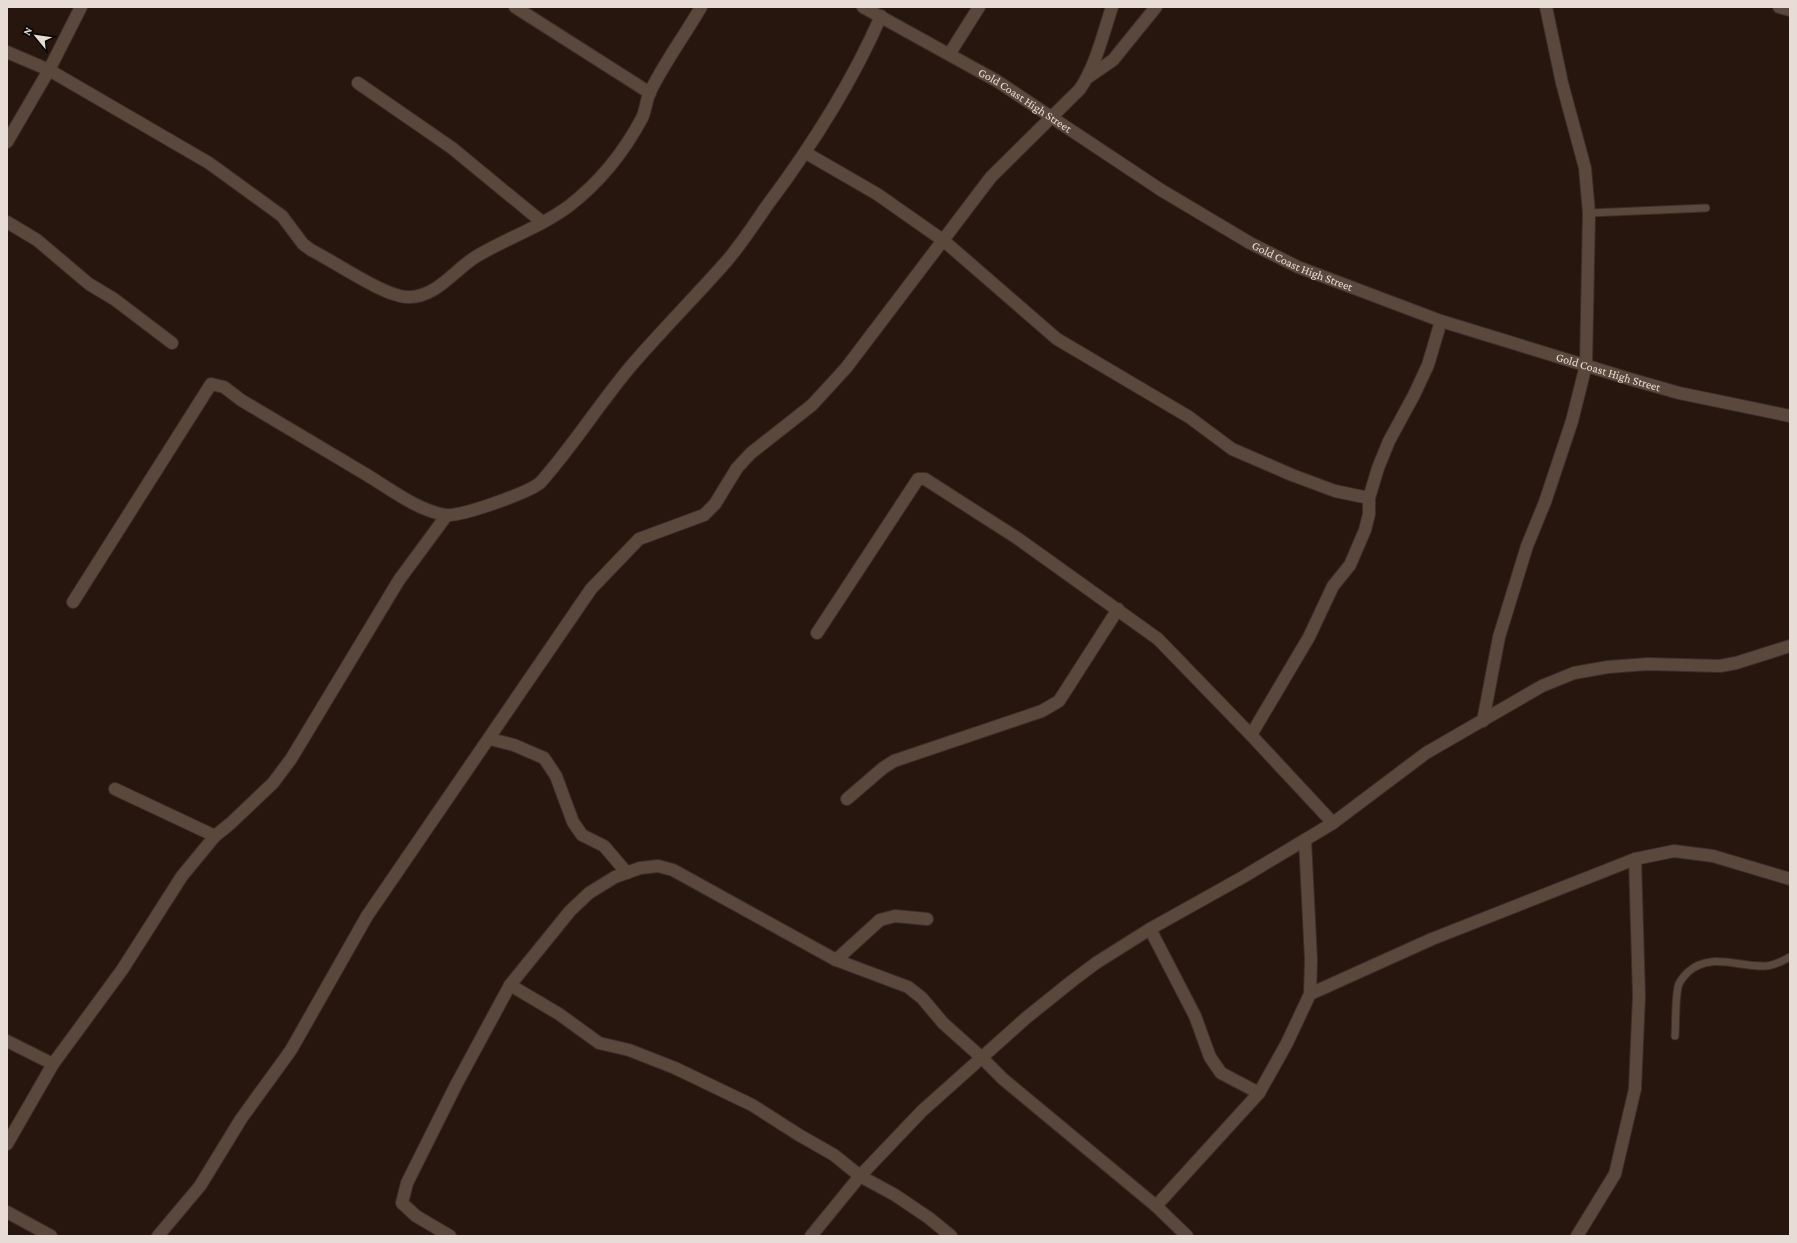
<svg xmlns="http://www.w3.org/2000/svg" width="1797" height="1243" font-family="'Crimson Pro',serif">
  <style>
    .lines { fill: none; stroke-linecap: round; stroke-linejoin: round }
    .service-casing { stroke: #3a2e2b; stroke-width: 9 }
    .minor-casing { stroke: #3a2e2b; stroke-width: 14 }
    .tertiary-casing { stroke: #3a2e2b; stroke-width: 14 }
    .service { stroke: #5b483d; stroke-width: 7 }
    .minor { stroke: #5b483d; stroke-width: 12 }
    .tertiary { stroke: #5b483d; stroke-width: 12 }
    .labels { text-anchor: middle; stroke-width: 3; stroke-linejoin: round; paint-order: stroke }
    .street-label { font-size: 12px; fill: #e8dcd6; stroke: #0a0503 }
  </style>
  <rect width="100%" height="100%" fill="#26160d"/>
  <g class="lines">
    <defs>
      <g id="service">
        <polyline points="1589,213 1706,208"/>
        <path d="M1675,1036c1,-16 0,-34 3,-49 1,-6 6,-11 10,-15 22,-20 50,-5 77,-6 9,0 17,-5 25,-9"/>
      </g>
      <g id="minor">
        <polyline points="515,7 650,93"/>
        <polyline points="1779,7 1790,10"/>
        <path d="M7,52l42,18 160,93 73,53 21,28 8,6c24,12 74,47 97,47 28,1 47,-28 69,-41 30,-18 64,-29 92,-50 31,-24 55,-54 73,-88 4,-8 4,-18 8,-26 14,-29 35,-57 51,-85"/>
        <polyline points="950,53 979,7"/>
        <polyline points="1087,78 1113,60 1156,7"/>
        <polyline points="358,83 452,148 542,222"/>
        <polyline points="7,142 49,70 81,7"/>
        <polyline points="806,153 877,194 944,241 1057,339 1189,417 1232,449 1292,475 1335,491 1369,498"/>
        <polyline points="7,222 37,240 89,284 114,299 172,343"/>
        <path d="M73,602l138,-218 13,3 17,13c42,25 84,50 126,75 23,14 50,35 78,40 16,2 82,-22 95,-32 33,-37 59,-79 91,-117 30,-35 63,-68 94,-103 15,-17 28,-37 41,-56 45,-60 85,-122 115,-191"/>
        <polyline points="817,633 918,479 925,479 1017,538 1158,639 1251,735 1333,823"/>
        <polyline points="1483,721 1499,637 1527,546 1545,502 1572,421 1586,365 1589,213 1585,168 1562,83 1546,7"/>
        <polyline points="1251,735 1309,637 1333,586 1350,565 1365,530 1369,514 1369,498 1378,468 1389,441 1414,395 1428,365 1441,321"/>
        <polyline points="490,739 514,745 544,758 556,776 573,822 582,835 604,846 627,873"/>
        <polyline points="115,789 215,836"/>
        <polyline points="847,799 883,768 894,761 1042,711 1059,701 1118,609"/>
        <polyline points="1150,929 1195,1016 1210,1057 1221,1073 1259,1093"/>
        <polyline points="836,960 880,920 895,916 927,919"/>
        <polyline points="510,985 559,1014 599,1043 629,1050 675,1068 752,1105 799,1135 834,1155 860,1176 895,1195 929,1218 951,1236"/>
        <polyline points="1310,994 1432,939 1635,859 1674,851 1713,856 1790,879"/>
        <polyline points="7,1041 53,1064"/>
        <polyline points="7,1144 53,1064 122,970 182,876 215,836 231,823 273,783 291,759 399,580 447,515"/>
        <polyline points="1156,1206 1259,1093 1287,1043 1310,994 1311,960 1305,840"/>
        <polyline points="7,1212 51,1236"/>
        <path d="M158,1236l42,-50 41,-67 50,-69 76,-134 224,-327 48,-50 65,-24 11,-11 22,-36 14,-15 61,-48 34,-37 145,-191 89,-88c16,-24 23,-55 32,-82"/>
        <polyline points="450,1236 416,1216 402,1203 407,1183 456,1085 510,985 570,911 589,893 615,877 640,868 658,866 673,870 836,960 908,987 922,998 943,1023 981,1057 1003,1079 1156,1206 1187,1236"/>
        <polyline points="811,1236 860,1176 922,1111 1026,1018 1072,981 1096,963 1150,929 1243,877 1333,823 1426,753 1542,686 1574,673 1608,667 1648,664 1720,666 1736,663 1790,646"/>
        <polyline points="1577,1236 1615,1174 1635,1089 1639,996 1635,859"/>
      </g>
      <g id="tertiary">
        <path id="s1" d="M863,7l134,74 164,109 89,53 48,24 143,54 189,58 49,14 111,23"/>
      </g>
    </defs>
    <!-- service casing -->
    <use href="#service" class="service-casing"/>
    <!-- minor casing -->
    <use href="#minor" class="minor-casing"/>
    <!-- tertiary casing -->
    <use href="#tertiary" class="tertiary-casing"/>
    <!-- service -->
    <use href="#service" class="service"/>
    <!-- minor -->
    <use href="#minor" class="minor"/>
    <!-- tertiary -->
    <use href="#tertiary" class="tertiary"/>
  </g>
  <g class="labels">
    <!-- street labels -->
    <g class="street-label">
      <text dy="4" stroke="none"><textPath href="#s1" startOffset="187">Gold Coast High Street</textPath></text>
      <text dy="4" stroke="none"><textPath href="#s1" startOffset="511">Gold Coast High Street</textPath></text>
      <text dy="4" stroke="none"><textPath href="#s1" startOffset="835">Gold Coast High Street</textPath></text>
    </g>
  </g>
  <!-- border -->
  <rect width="1797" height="1243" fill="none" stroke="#e8dcd6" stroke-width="16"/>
  <!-- north arrow -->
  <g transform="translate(36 36) rotate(299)" stroke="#0a0503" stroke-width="3" paint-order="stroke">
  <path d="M0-3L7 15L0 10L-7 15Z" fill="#e8dcd6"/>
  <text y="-6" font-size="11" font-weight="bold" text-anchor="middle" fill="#e8dcd6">N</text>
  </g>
</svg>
